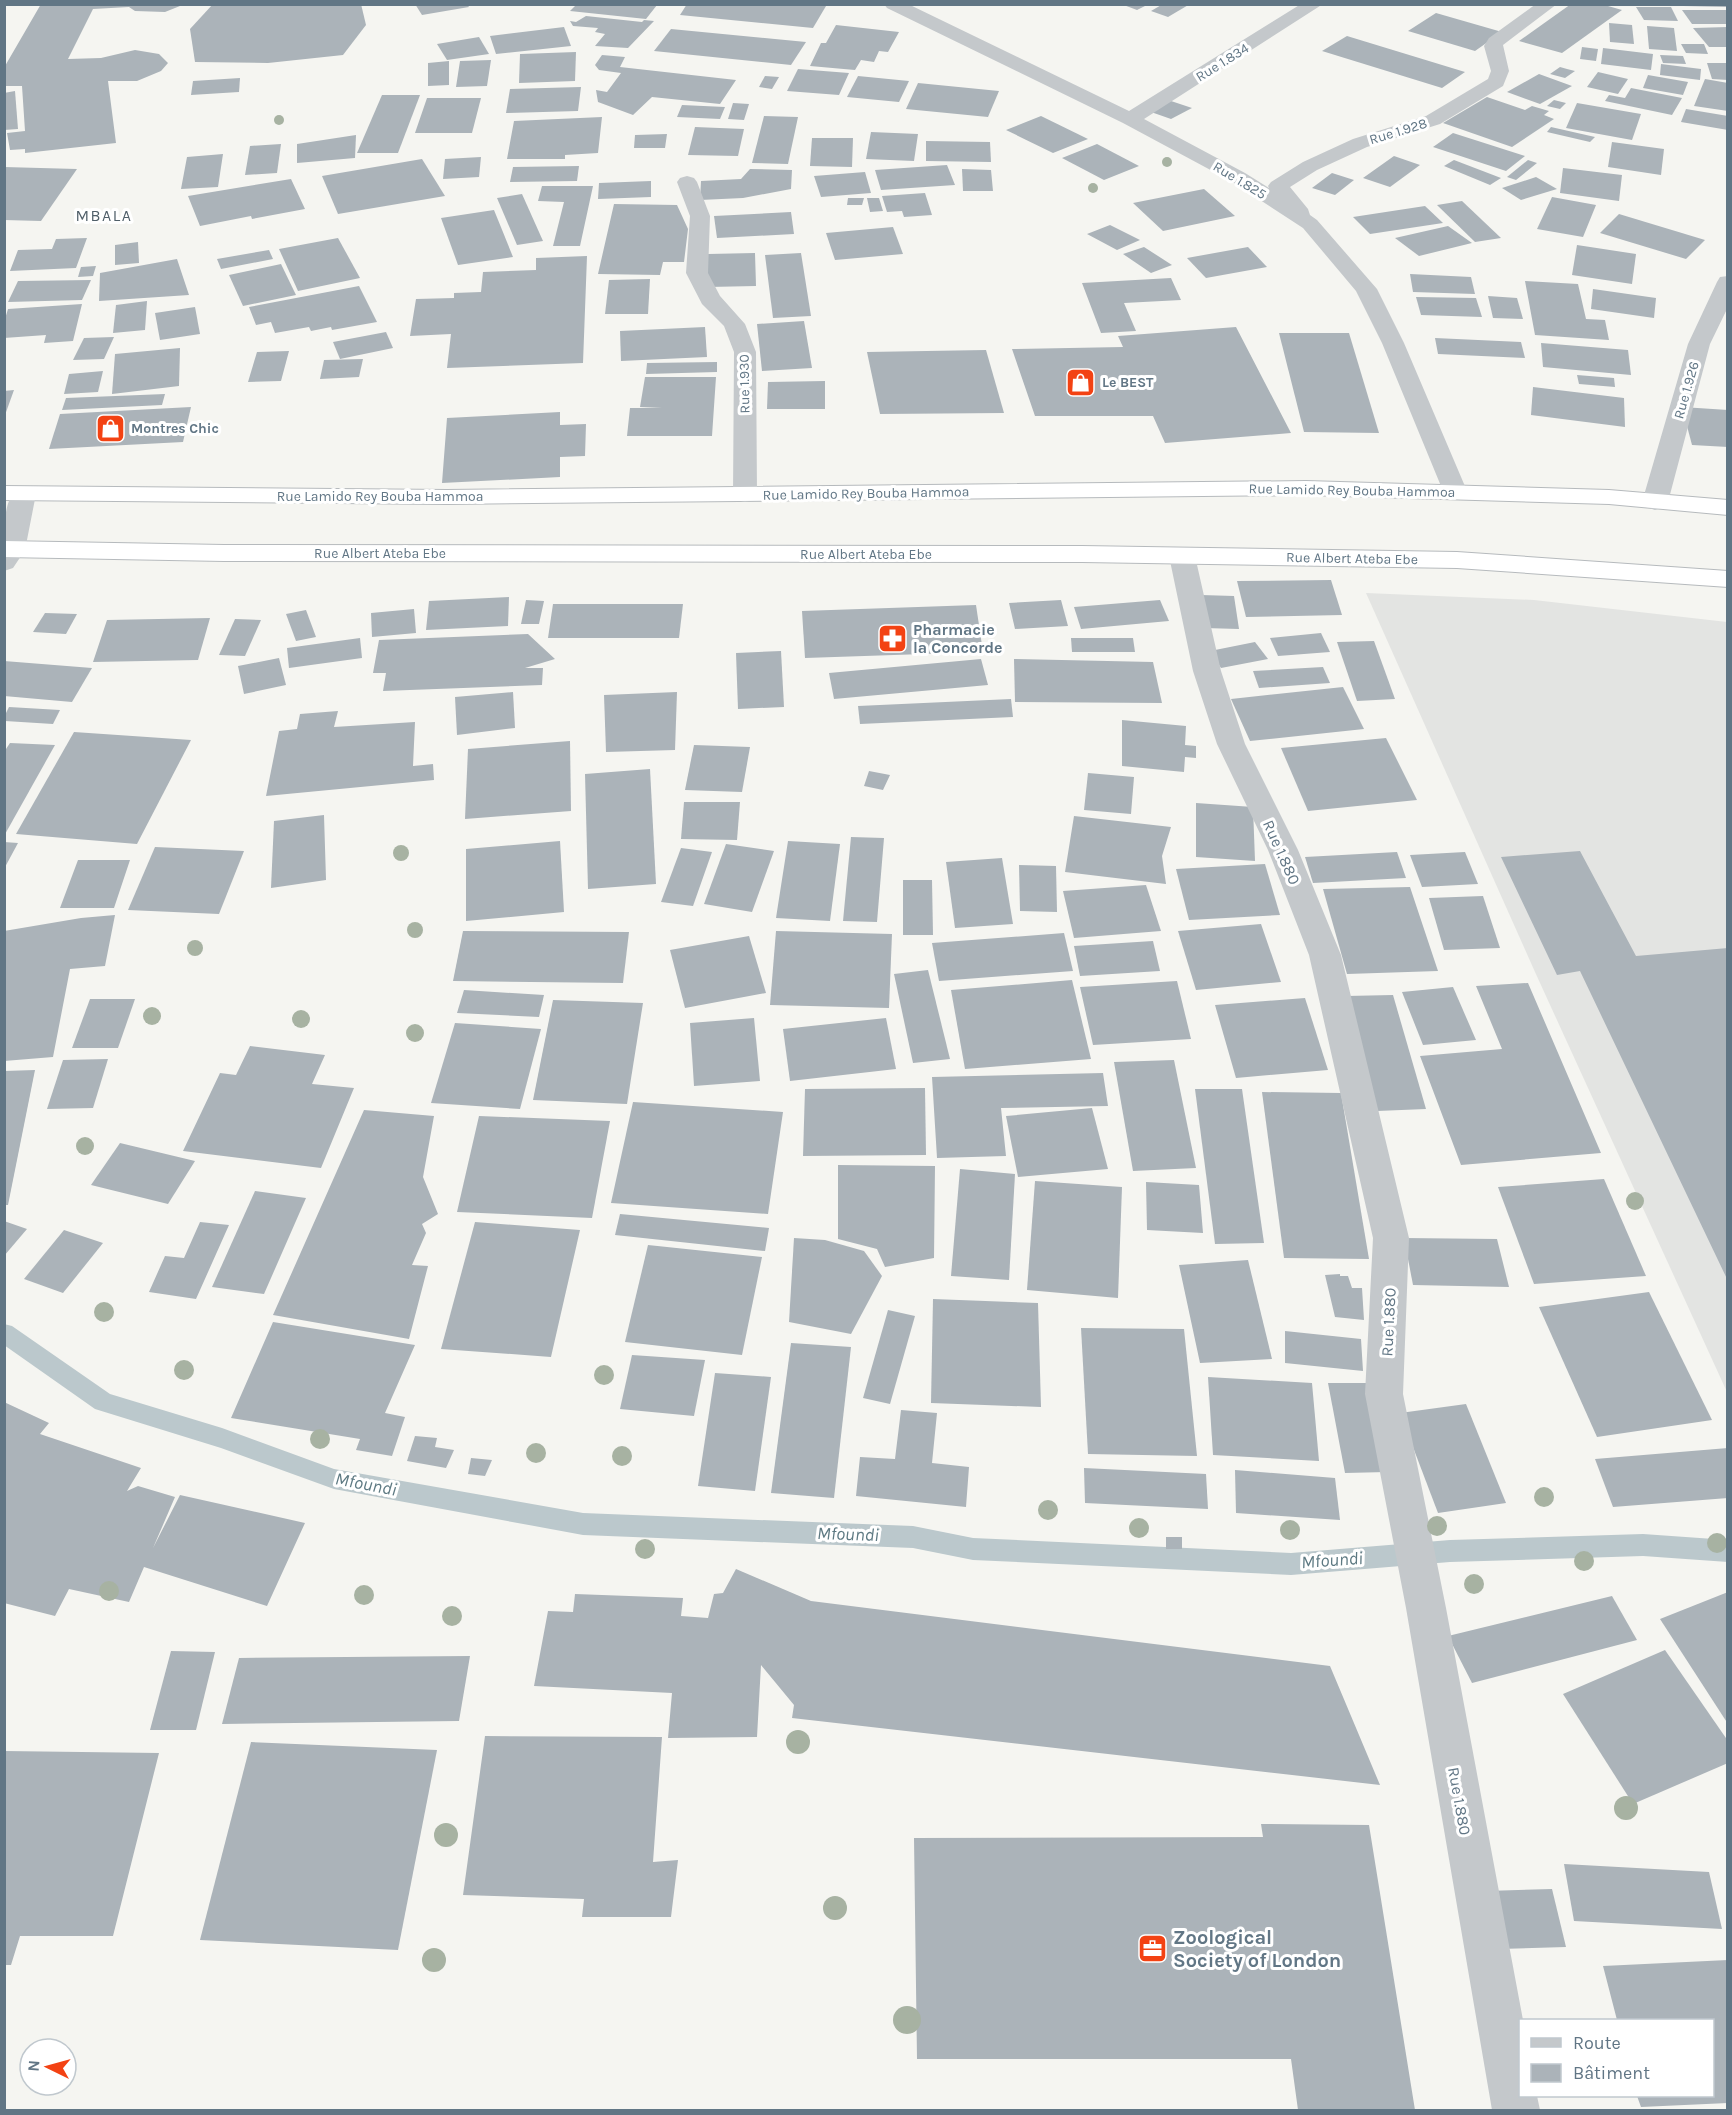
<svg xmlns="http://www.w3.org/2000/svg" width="1732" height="2115" font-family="Karla,sans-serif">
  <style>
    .built { fill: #e3e4e2 }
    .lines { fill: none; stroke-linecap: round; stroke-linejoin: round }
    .stream { fill: #bbc8cc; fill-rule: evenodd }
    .building { fill: #abb3b9 }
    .trunk-casing { stroke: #b6babd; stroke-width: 2 }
    .minor { fill: #c4c8cb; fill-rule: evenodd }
    .tertiary { fill: #c4c8cb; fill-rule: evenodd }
    .trunk { fill: #fff; fill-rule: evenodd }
    .tree { fill: #a7b2a2 }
    .labels { text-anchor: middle; stroke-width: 6; stroke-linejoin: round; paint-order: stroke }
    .far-street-label { font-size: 14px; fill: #617685; stroke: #fff }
    .far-poi-label { font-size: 14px; font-weight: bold; fill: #617685; stroke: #fff; text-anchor: start }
    .far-quarter-label { font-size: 16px; letter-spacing: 1.5px; fill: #505f69; stroke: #fff }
    .poi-label { font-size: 16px; font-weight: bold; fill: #617685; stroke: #fff; text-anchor: start }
    .street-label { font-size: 16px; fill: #617685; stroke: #fff }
    .water-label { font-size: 18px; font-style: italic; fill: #5d7982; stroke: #fff }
    .near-poi-label { font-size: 20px; font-weight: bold; fill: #617685; stroke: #fff; text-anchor: start }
  </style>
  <rect width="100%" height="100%" fill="#f5f5f1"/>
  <!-- built -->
  <polygon class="built" points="1366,593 1534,600 1727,622 1727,1392 1535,972"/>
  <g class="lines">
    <!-- stream -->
    <polygon class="stream" points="4,1324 12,1326 110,1394 222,1428 334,1469 583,1513 913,1526 973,1538 1291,1553 1450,1540 1643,1534 1728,1540 1728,1562 1643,1556 1450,1562 1291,1575 973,1560 913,1548 583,1535 334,1489 221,1448 95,1409 4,1345"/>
  </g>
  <!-- building -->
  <g class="building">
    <polygon points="41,4 185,4 165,12 135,11 129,7 93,9 68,59 101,58 135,50 159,54 168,63 161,71 137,81 108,81 116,143 25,153 25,149 10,150 7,133 25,131 22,86 5,86 5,66"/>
    <polygon points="213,4 361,4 366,25 343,55 268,63 195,62 190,29"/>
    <polygon points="415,4 467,4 469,7 422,15"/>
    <polygon points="687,4 814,4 826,6 813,28 680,15"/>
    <polygon points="1121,4 1149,4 1137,10"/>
    <polygon points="1163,4 1190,4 1168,17 1151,11"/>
    <polygon points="1571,4 1601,4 1622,10 1562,53 1519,41"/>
    <polygon points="576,5 657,5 646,19 570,11"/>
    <polygon points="1683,5 1728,5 1728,7 1683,6"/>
    <polygon points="1636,7 1671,7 1678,21 1644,20"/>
    <polygon points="1682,10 1728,10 1728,24 1692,24"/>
    <polygon points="1436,13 1502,32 1475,51 1408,31"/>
    <polygon points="586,16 642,22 644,20 654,21 628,48 595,46 605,34 595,32 598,28 573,26 570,21 576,22"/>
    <polygon points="1609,23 1632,25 1634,44 1610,42"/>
    <polygon points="836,25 899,32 888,52 879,51 874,62 861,60 855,70 810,66 821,43 826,43"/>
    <polygon points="1647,26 1674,28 1677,51 1649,49"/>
    <polygon points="564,27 571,46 496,54 490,36"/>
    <polygon points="1728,27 1728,47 1709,47 1693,28"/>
    <polygon points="671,29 806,42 791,65 654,51"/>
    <polygon points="1347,36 1465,72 1442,88 1322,51"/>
    <polygon points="479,37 489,54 447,60 437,44"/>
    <polygon points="1681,44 1704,44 1708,54 1686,53"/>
    <polygon points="1582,47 1598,49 1596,61 1580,59"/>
    <polygon points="1603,48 1653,54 1651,70 1601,64"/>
    <polygon points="576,52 575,81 519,83 520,54"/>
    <polygon points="602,55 625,57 620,67 736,80 720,104 652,97 633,115 598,102 596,90 607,92 621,73 599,70 595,65"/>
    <polygon points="1660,55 1683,56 1686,64 1663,63"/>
    <polygon points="491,60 487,86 456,87 460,61"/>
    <polygon points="449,61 449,85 428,86 428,63"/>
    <polygon points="1707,63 1728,63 1728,80 1712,79"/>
    <polygon points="1661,64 1701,69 1700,80 1660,75"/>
    <polygon points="1560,67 1567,69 1575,71 1565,78 1550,74"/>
    <polygon points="798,69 849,73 839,95 787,91"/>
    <polygon points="1598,72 1628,79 1618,94 1587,87"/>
    <polygon points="1539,74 1572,86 1540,104 1507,92"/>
    <polygon points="1648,75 1688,82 1683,95 1643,88"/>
    <polygon points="765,76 779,77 772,89 759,87"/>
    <polygon points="858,76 909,81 899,102 847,97"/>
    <polygon points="240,78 239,92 191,95 193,81"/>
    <polygon points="1705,79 1728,83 1728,111 1694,106"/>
    <polygon points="918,83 999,91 988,117 906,109"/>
    <polygon points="581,87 578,111 506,113 510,89"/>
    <polygon points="1631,88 1682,98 1672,115 1605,101 1609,95 1625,98"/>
    <polygon points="15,91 18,129 4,130 4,93"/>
    <polygon points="382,95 420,95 398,153 357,153"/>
    <polygon points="1487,97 1525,110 1532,106 1549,111 1544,115 1554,119 1512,147 1443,123"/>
    <polygon points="427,98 481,98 472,133 415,133"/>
    <polygon points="1554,100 1566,103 1560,109 1547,106"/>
    <polygon points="1171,101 1192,108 1171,119 1151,112"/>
    <polygon points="733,103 749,104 744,120 728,119"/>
    <polygon points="1577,103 1641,114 1632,140 1566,128"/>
    <polygon points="682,105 725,107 720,119 677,117"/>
    <polygon points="1686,109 1728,116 1728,130 1681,122"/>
    <polygon points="764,116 798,117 788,164 752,163"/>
    <polygon points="1041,116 1088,139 1053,153 1006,130"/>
    <polygon points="602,117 598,153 565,155 565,159 507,159 514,121"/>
    <polygon points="695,127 744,129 738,156 688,155"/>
    <polygon points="1551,127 1595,137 1590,142 1547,132"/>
    <polygon points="871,132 918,134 914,161 866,159"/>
    <polygon points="1453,133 1525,156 1506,171 1433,147"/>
    <polygon points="667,134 665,148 634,148 635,135"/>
    <polygon points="356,135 355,158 297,163 297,144"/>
    <polygon points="812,138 853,138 852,167 810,166"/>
    <polygon points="926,141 990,142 991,162 926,161"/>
    <polygon points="1612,142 1664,149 1661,175 1608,167"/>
    <polygon points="281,144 277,173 245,175 250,146"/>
    <polygon points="1097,144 1139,166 1104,180 1062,158"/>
    <polygon points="223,154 218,187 181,189 187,157"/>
    <polygon points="1394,156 1420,165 1390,187 1363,178"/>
    <polygon points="481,157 479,177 443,179 445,159"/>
    <polygon points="422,159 445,196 338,214 322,176"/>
    <polygon points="1454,160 1501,178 1490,185 1444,166"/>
    <polygon points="1528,160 1537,163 1516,180 1507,177"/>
    <polygon points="947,165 955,185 881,190 875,170"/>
    <polygon points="579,166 577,181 510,182 513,167"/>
    <polygon points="4,167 77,169 41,221 4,220"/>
    <polygon points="1563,168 1622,175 1619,201 1560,193"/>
    <polygon points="750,169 792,170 791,189 743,198 700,200 701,181 741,179"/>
    <polygon points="962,169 991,170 993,191 963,191"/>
    <polygon points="865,172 871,193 821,197 814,176"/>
    <polygon points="1332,173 1354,180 1335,195 1312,188"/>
    <polygon points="1536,177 1557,189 1521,200 1502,188"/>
    <polygon points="291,179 305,209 252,219 251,216 200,226 188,196"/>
    <polygon points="651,181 651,197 598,199 599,183"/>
    <polygon points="542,186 593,186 580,246 553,246 564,202 538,201"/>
    <polygon points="1204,189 1235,216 1163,231 1133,203"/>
    <polygon points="925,193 932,215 904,217 902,211 887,212 882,196"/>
    <polygon points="522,194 543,241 517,245 497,198"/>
    <polygon points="1552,197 1596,205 1583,237 1537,229"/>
    <polygon points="848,198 864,198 862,205 847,205"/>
    <polygon points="867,198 879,198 883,211 870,212"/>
    <polygon points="1462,201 1501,238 1475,242 1437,205"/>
    <polygon points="614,204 677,205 688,229 684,262 663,262 660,275 598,274"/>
    <polygon points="1425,206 1443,223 1370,234 1353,217"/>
    <polygon points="494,210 513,257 458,265 441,218"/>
    <polygon points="791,212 794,234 717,238 714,216"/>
    <polygon points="1619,214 1705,240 1686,259 1600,233"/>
    <polygon points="1110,225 1140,240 1117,250 1087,234"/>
    <polygon points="1448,226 1472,243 1419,256 1395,238"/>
    <polygon points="893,227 903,254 835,260 826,233"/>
    <polygon points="87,238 76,268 10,271 18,250 52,249 56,239"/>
    <polygon points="338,238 360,278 298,291 279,249"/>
    <polygon points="138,242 139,263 115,265 115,245"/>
    <polygon points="1577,245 1636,254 1632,284 1572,275"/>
    <polygon points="1144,247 1172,265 1151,273 1123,254"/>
    <polygon points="1248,247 1267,267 1206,278 1187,258"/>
    <polygon points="269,250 273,259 221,269 217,259"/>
    <polygon points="755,253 756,286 708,287 708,254"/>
    <polygon points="801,253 811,316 773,318 765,255"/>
    <polygon points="587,256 583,363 447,368 451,334 410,336 416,299 454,298 454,293 481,292 483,272 536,270 536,258"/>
    <polygon points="177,259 189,295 99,301 100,273"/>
    <polygon points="281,264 296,295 243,306 229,275"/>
    <polygon points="96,266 93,276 78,277 81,267"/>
    <polygon points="1410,274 1471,277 1475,294 1413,292"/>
    <polygon points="1171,278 1181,300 1124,303 1136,331 1101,333 1082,283"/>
    <polygon points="650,279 648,314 605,314 609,280"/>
    <polygon points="91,280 82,300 8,302 18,281"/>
    <polygon points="1525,281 1578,284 1586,319 1605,320 1609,340 1535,335"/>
    <polygon points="359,286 377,322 332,330 331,327 311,331 309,327 275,333 271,322 256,325 249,307"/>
    <polygon points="1593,289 1656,298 1654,318 1591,309"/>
    <polygon points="1488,296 1517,298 1523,319 1493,318"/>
    <polygon points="1416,297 1476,298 1482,317 1421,315"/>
    <polygon points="147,301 145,330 113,333 116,305"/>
    <polygon points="82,304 73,341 44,343 46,335 4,338 4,322 8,309"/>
    <polygon points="195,307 200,334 160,340 155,313"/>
    <polygon points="804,321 812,368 762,371 757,324"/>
    <polygon points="705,327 707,357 621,361 620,331"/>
    <polygon points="1236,327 1291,433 1165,443 1153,416 1035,416 1012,349 1123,347 1118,336"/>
    <polygon points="386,332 393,348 340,359 333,342"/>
    <polygon points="1279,333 1349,333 1379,433 1304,432"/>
    <polygon points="114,337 104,359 73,360 84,338"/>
    <polygon points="1435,338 1521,342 1525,358 1438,354"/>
    <polygon points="1541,343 1628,350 1631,375 1543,367"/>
    <polygon points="180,348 179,386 112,394 115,354"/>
    <polygon points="986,350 1004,413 880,414 867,352"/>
    <polygon points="289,351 281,381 248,382 257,352"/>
    <polygon points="363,359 359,377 320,379 324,360"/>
    <polygon points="717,362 717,372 646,374 647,363"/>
    <polygon points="103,371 98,392 64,394 69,374"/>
    <polygon points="1577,375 1614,378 1615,387 1579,384"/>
    <polygon points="645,377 716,377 712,436 627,436 630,408 662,408 640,407"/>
    <polygon points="825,381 825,409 767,409 768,382"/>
    <polygon points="1533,387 1624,398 1625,427 1531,415"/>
    <polygon points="14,390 5,415 4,415 4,391"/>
    <polygon points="165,394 162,405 62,410 66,398"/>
    <polygon points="191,407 183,442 49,449 60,414"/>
    <polygon points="1682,407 1728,410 1728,447 1692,445"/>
    <polygon points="560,412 560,425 586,424 585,456 560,457 560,477 442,483 447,418"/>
    <polygon points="1331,580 1342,615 1246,617 1237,581"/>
    <polygon points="1201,595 1234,596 1239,629 1204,628"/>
    <polygon points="509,597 508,626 426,630 429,601"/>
    <polygon points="526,600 544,601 539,624 521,624"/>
    <polygon points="1061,600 1068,626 1015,629 1009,603"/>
    <polygon points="1160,600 1169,621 1081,629 1074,607"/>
    <polygon points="553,604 683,604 679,638 548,638"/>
    <polygon points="976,605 983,652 805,658 802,611"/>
    <polygon points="414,609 416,633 372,637 371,613"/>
    <polygon points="306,610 316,637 296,641 286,614"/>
    <polygon points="45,613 77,614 66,634 33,632"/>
    <polygon points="210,618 198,660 93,662 107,620"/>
    <polygon points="235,619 261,620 245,656 219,655"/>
    <polygon points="1321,633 1330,652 1278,656 1270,638"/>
    <polygon points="528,634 555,659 525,668 543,668 542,685 383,691 386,673 373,673 379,640"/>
    <polygon points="360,638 362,658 289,668 287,648"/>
    <polygon points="1071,638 1133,638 1135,652 1072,652"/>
    <polygon points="1374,641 1395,699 1357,701 1337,642"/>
    <polygon points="1255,642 1268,659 1221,668 1210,651"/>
    <polygon points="781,651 784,707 738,709 736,653"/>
    <polygon points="279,658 286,685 244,694 238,666"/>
    <polygon points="981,659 988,685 834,699 829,673"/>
    <polygon points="1014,659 1153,662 1162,703 1015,702"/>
    <polygon points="4,661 92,668 72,702 4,696"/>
    <polygon points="1323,667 1330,683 1259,688 1253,671"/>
    <polygon points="1343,687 1364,729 1250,741 1231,699"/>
    <polygon points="513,692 515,728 457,735 455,697"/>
    <polygon points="677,692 675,750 606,752 604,695"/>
    <polygon points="1011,699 1013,717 860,724 858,706"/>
    <polygon points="9,707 60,710 53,724 5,721 5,715"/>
    <polygon points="338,711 334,727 415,722 413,766 433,764 434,780 266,796 279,731 297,729 300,714"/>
    <polygon points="1122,720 1186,726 1185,745 1196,746 1196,758 1185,757 1184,772 1122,766"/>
    <polygon points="74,732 191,740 137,844 16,834"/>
    <polygon points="1386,738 1417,800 1308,811 1281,748"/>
    <polygon points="570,741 571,811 465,819 468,749"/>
    <polygon points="10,743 55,745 4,836 4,752"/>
    <polygon points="694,745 750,747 742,792 685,790"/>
    <polygon points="650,769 656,884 588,889 585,774"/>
    <polygon points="869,771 890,775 883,790 864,786"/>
    <polygon points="1088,773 1134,777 1131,814 1084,810"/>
    <polygon points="684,802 740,802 737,840 681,839"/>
    <polygon points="1196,803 1253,807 1255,861 1196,857"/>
    <polygon points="324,815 326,880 271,888 274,821"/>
    <polygon points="1074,816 1171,827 1162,856 1166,884 1065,872"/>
    <polygon points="851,837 884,838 877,922 843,921"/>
    <polygon points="560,841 564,912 466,921 466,849"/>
    <polygon points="788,841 840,844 830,921 776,918"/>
    <polygon points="4,842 18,843 4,869"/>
    <polygon points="726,844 774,851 752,912 704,904"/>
    <polygon points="155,847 244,851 219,914 128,910"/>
    <polygon points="681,848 712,852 693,906 661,902"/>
    <polygon points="1580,851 1636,956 1728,948 1728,1281 1580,971 1557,975 1501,857"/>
    <polygon points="1397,852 1406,878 1313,883 1305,857"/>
    <polygon points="1465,852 1478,884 1422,887 1410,855"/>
    <polygon points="1002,858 1013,924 955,928 946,862"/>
    <polygon points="78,860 130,860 114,908 60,908"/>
    <polygon points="1265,864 1280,915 1189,920 1176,869"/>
    <polygon points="1019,865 1056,866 1057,912 1020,911"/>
    <polygon points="903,880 932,880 933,935 903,935"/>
    <polygon points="1146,885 1161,931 1074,938 1063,891"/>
    <polygon points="1410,887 1438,971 1347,974 1323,889"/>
    <polygon points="1483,896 1500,948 1444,950 1429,898"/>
    <polygon points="115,915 105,966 70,969 53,1057 4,1061 4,931 81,918"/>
    <polygon points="1261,924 1281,982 1196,990 1178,931"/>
    <polygon points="463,931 629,932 623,983 453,981"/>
    <polygon points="776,931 892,934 889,1008 770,1005"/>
    <polygon points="1064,933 1073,971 939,981 932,943"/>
    <polygon points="749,936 766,993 685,1008 670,950"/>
    <polygon points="1153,941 1160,971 1080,976 1074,946"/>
    <polygon points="928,970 950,1059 913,1063 894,974"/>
    <polygon points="1072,980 1091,1059 965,1069 951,990"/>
    <polygon points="1177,981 1191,1039 1093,1045 1080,987"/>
    <polygon points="1528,983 1601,1153 1461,1165 1420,1056 1502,1049 1476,986"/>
    <polygon points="1453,987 1476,1040 1423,1045 1402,992"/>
    <polygon points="464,990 544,995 539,1017 457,1013"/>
    <polygon points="1393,995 1426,1109 1377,1111 1346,996"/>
    <polygon points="1305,998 1328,1070 1236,1078 1215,1005"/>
    <polygon points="90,999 135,999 118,1048 72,1048"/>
    <polygon points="553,1000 643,1003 627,1104 533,1100"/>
    <polygon points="754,1018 760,1081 694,1086 690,1023"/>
    <polygon points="886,1018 896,1069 790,1081 783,1029"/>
    <polygon points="455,1023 541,1029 520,1109 431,1103"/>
    <polygon points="250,1046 325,1055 312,1084 354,1088 321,1168 183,1151 220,1073 236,1075"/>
    <polygon points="108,1059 93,1108 47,1109 63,1060"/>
    <polygon points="1174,1060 1196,1168 1133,1171 1114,1062"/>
    <polygon points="35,1070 8,1205 4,1205 4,1071"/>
    <polygon points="1103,1073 1108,1106 1001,1108 1006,1156 937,1158 932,1077"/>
    <polygon points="925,1088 926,1155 803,1156 805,1089"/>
    <polygon points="1195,1089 1242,1089 1264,1243 1215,1244"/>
    <polygon points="1262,1092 1341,1093 1369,1259 1284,1258"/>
    <polygon points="633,1102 783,1112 768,1214 611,1203"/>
    <polygon points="1092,1108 1108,1169 1018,1177 1006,1116"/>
    <polygon points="364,1110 434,1116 423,1177 438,1214 422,1224 426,1233 412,1265 428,1266 409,1339 273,1315"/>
    <polygon points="479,1116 610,1121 592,1218 457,1212"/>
    <polygon points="120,1143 195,1161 168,1204 91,1185"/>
    <polygon points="838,1165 935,1166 934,1258 885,1267 877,1249 838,1239"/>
    <polygon points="960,1169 1015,1174 1009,1280 951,1276"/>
    <polygon points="1604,1179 1646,1276 1534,1284 1498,1187"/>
    <polygon points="1035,1181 1122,1187 1118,1298 1027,1290"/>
    <polygon points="1146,1182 1199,1185 1203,1233 1147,1230"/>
    <polygon points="255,1191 306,1198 264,1294 212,1287"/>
    <polygon points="620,1214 769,1228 765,1251 615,1235"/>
    <polygon points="4,1221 27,1229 4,1256"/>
    <polygon points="200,1222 229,1225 196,1299 149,1292 165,1256 184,1258"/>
    <polygon points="475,1222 580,1230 551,1357 441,1349"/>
    <polygon points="64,1230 103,1243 63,1293 24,1279"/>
    <polygon points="794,1238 825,1240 864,1251 882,1276 851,1334 789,1322"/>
    <polygon points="1404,1238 1497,1239 1509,1287 1413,1285"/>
    <polygon points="648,1245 762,1257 742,1355 625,1342"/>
    <polygon points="1248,1260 1272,1359 1200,1363 1179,1265"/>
    <polygon points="1340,1274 1340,1276 1348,1276 1352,1288 1362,1288 1364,1320 1335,1317 1325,1275"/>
    <polygon points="1649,1292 1712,1420 1597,1437 1539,1307"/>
    <polygon points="933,1299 1038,1303 1041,1407 931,1403"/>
    <polygon points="888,1310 915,1316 890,1404 863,1398"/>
    <polygon points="273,1322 415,1345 385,1413 405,1417 392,1456 356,1450 360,1439 231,1418"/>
    <polygon points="1081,1328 1184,1329 1197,1456 1088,1454"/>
    <polygon points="1285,1331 1361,1339 1363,1371 1285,1363"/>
    <polygon points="791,1343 851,1347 834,1498 771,1493"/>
    <polygon points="632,1355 705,1360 694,1416 620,1409"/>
    <polygon points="715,1373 771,1377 755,1491 698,1486"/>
    <polygon points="1208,1377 1312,1383 1319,1461 1213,1455"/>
    <polygon points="1328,1383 1369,1383 1387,1472 1345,1473"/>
    <polygon points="4,1402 49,1423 40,1434 141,1468 127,1491 138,1486 175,1497 153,1548 180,1495 305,1523 267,1606 144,1567 129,1602 69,1589 55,1616 4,1603"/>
    <polygon points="1466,1404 1506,1503 1438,1513 1400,1413"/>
    <polygon points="901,1410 937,1413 932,1463 969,1467 966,1507 856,1496 860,1457 895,1459"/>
    <polygon points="415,1436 437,1438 435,1447 454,1450 446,1468 407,1461"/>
    <polygon points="1728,1448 1728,1498 1613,1507 1595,1459"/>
    <polygon points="471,1458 492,1460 485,1476 468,1474"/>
    <polygon points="1084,1468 1206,1474 1208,1509 1085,1503"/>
    <polygon points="1235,1470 1335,1478 1340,1520 1236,1513"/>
    <rect x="1166" y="1537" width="16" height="12"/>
    <polygon points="736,1569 811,1601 1330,1666 1380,1785 792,1718 794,1705 761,1665 757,1737 668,1738 672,1693 534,1686 548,1611 573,1612 575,1594 683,1598 681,1616 708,1618 714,1594 723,1593"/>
    <polygon points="1728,1592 1728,1724 1660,1619"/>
    <polygon points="1612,1596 1637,1640 1472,1683 1448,1636"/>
    <polygon points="1665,1650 1728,1741 1728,1763 1633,1804 1563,1694"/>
    <polygon points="171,1651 215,1652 196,1730 150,1730"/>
    <polygon points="470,1656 459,1721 222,1724 239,1658"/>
    <polygon points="485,1736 662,1737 653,1862 678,1860 671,1917 582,1917 584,1899 463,1895"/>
    <polygon points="251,1742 437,1750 398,1950 200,1940"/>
    <polygon points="4,1751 159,1753 113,1936 20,1936 11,1965 4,1965"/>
    <polygon points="1261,1824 1369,1825 1415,2110 1298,2110 1291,2059 917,2059 914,1838 1263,1837"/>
    <polygon points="1564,1864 1709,1872 1722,1929 1574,1921"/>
    <polygon points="1552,1889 1566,1947 1499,1949 1486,1891"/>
    <polygon points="1728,1960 1728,2103 1641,2107 1637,2096 1712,2096 1712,2020 1617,2020 1603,1966"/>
  </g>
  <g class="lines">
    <defs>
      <g id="trunk">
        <polygon points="1306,481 1609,490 1728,500 1728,515 1609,504 1306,495 447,504 4,500 4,486 447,490"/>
        <polygon points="4,541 224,545 1082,546 1457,552 1728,571 1728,587 1457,568 1082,562 224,561 4,557"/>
      </g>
    </defs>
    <!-- trunk casing -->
    <use href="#trunk" class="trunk-casing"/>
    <!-- minor -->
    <g class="minor">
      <polygon points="884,4 908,4 1129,111 1301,4 1323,4 1144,119 1245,173 1269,188 1268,186 1271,182 1303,162 1353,139 1426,116 1488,79 1491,71 1484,46 1489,38 1536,4 1557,4 1503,45 1509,71 1503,86 1440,124 1367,147 1317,170 1290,187 1308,209 1310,215 1317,220 1377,289 1404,343 1467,491 1464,496 1455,498 1446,496 1443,491 1382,343 1356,291 1303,228 1231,181 1123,123 887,8"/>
      <polygon points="687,176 694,178 697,182 710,216 708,273 720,296 745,324 756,352 757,495 754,500 745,502 736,500 733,495 734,352 724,326 702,304 686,273 690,216 677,182 680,178"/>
      <polygon points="1728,276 1728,307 1710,344 1668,502 1664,507 1655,510 1646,507 1642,502 1688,344 1717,282 1720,277"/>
      <polygon points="1182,548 1191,551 1195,556 1221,671 1245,744 1298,850 1341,955 1409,1238 1403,1394 1446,1608 1523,2020 1520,2020 1520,2096 1537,2096 1540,2110 1492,2110 1406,1608 1365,1394 1373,1238 1309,955 1268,850 1217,744 1193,671 1169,556 1173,551"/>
    </g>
    <!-- tertiary -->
    <path class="tertiary" d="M24,487l9,2 3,5 -11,56 -12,18 -9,3c0,-26 -4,-60 11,-82z"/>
    <!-- trunk -->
    <use href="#trunk" class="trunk"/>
  </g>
  <!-- trees -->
  <g class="tree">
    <circle cx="279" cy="120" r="5"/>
    <circle cx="1167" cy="162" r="5"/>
    <circle cx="1093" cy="188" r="5"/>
    <circle cx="401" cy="853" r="8"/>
    <circle cx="415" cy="930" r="8"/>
    <circle cx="195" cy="948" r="8"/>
    <circle cx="152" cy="1016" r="9"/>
    <circle cx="301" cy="1019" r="9"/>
    <circle cx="415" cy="1033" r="9"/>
    <circle cx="85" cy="1146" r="9"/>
    <circle cx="1635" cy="1201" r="9"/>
    <circle cx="104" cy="1312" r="10"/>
    <circle cx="184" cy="1370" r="10"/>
    <circle cx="604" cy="1375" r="10"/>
    <circle cx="320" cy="1439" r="10"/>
    <circle cx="536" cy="1453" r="10"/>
    <circle cx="622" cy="1456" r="10"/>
    <circle cx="1544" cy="1497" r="10"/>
    <circle cx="1048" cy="1510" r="10"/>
    <circle cx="1437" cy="1526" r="10"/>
    <circle cx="1139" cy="1528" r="10"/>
    <circle cx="1290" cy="1530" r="10"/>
    <circle cx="1717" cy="1543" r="10"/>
    <circle cx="645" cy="1549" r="10"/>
    <circle cx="1584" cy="1561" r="10"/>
    <circle cx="1474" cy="1584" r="10"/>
    <circle cx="109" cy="1591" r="10"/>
    <circle cx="364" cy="1595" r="10"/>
    <circle cx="452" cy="1616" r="10"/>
    <circle cx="798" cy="1742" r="12"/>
    <circle cx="1626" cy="1808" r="12"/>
    <circle cx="446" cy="1835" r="12"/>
    <circle cx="835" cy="1908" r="12"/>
    <circle cx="434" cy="1960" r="12"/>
    <circle cx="907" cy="2020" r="14"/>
  </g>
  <!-- icons -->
  <defs>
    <symbol id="shop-square" viewBox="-11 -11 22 22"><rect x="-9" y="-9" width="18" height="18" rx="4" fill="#f34213" stroke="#fff"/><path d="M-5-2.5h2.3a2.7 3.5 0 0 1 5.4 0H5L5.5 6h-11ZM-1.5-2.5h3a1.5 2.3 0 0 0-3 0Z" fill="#fff"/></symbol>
    <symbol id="pharmacy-square" viewBox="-11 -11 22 22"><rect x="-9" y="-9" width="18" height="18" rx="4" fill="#f34213" stroke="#fff"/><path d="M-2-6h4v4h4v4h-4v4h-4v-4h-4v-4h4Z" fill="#fff"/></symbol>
    <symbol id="office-square" viewBox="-11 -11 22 22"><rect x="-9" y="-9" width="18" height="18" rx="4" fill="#f34213" stroke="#fff"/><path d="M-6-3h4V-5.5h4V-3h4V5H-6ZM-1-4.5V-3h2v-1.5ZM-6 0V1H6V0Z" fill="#fff"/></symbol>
  </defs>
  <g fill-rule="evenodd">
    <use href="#shop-square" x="1064" y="366" width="33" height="33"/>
    <use href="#shop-square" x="94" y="412" width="33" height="33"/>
    <use href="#pharmacy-square" x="876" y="622" width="33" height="33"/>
    <use href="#office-square" x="1136" y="1932" width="33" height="33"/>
  </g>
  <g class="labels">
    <!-- far-street labels -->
    <g class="far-street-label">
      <text transform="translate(1222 62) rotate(-32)" y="5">Rue 1.834</text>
      <text transform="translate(1398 131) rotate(-17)" y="5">Rue 1.928</text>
      <text transform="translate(1240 180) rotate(31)" y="5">Rue 1.825</text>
      <text transform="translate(744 384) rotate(-91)" y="5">Rue 1.930</text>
      <text transform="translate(1686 390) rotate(-74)" y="5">Rue 1.926</text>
      <text transform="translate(1352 490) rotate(1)" y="5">Rue Lamido Rey Bouba Hammoa</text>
      <text transform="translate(866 493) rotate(-1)" y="5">Rue Lamido Rey Bouba Hammoa</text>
      <text x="380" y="501">Rue Lamido Rey Bouba Hammoa</text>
      <text x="380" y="558">Rue Albert Ateba Ebe</text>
      <text x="866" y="559">Rue Albert Ateba Ebe</text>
      <text transform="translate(1352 558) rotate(1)" y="5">Rue Albert Ateba Ebe</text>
    </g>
    <!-- far-poi labels -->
    <g class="far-poi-label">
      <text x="1102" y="387">Le BEST</text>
      <text x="131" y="433">Montres Chic</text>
    </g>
    <!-- far-quarter labels -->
    <g class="far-quarter-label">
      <text x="104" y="221">MBALA</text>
    </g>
    <!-- poi labels -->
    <g class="poi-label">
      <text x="913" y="635">Pharmacie<tspan x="913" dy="18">la Concorde</tspan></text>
    </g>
    <!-- street labels -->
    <g class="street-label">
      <text transform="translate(1282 852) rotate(66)" y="6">Rue 1.880</text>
      <text transform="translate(1388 1322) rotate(-87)" y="6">Rue 1.880</text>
      <text transform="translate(1460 1801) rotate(80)" y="6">Rue 1.880</text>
    </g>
    <!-- water labels -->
    <g class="water-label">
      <text transform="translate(366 1484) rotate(11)" y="6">Mfoundi</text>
      <text transform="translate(848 1534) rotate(2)" y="6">Mfoundi</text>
      <text transform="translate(1332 1560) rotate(-4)" y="6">Mfoundi</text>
    </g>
    <!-- near-poi labels -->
    <g class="near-poi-label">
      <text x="1173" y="1944">Zoological<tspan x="1173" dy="23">Society of London</tspan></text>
    </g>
  </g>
  <!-- border -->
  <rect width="1732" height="2115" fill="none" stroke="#617685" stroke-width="12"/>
  <!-- legend -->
  <rect x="1519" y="2019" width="195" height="78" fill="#ffffff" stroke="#c0c8ce" stroke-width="1.5"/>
  <rect x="1531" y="2038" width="30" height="9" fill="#c4c8cb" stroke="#c0c8ce" stroke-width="1.5"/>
  <text x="1573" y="2049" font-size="18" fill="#617685">Route</text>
  <rect x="1531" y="2064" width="30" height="18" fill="#abb3b9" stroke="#c0c8ce" stroke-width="1.5"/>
  <text x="1573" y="2079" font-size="18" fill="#617685">Bâtiment</text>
  <!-- north arrow -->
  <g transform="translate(48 2067) rotate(275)"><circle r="28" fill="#ffffff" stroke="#c0c8ce" stroke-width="1.5"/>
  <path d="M0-4.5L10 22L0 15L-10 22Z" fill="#f34213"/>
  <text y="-9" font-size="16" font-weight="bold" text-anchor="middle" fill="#617685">N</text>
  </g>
</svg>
